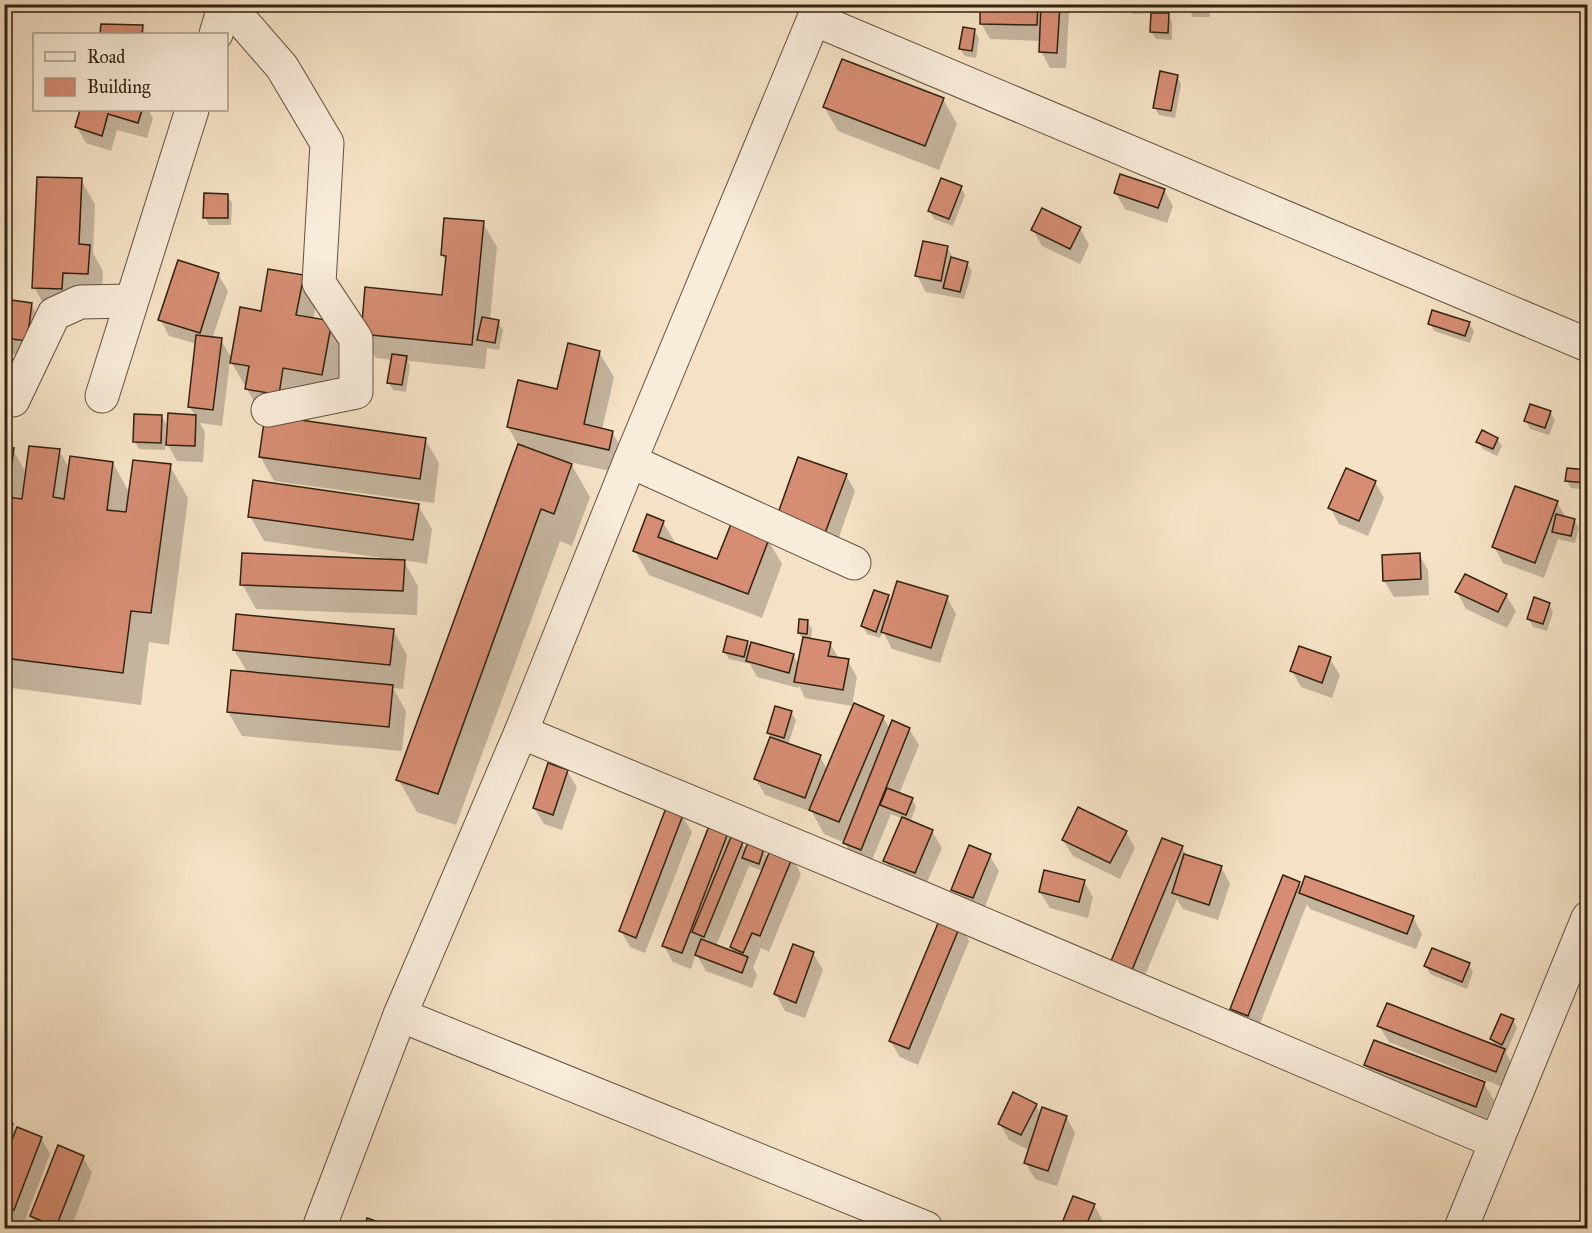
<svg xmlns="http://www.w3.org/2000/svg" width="1592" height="1233" font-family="'IM FELL Great Primer',serif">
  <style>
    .shadow { fill: #0003; fill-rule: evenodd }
    .building { fill: #d68d73; stroke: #31220f; stroke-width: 1.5 }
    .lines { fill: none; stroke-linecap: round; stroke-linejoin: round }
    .minor-casing { stroke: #62523d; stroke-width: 35 }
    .minor { stroke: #f8ecda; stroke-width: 33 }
  </style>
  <rect width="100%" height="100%" fill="#f5e2c6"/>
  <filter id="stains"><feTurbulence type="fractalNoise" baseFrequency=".00333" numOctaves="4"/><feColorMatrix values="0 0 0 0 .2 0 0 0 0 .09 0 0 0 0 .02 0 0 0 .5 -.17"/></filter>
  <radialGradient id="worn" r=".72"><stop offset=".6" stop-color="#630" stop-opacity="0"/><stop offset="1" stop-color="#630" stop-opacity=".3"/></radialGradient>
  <!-- shadow -->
  <g class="shadow">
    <polygon points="982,4 1064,4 1069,12 1066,68 1050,68 1041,51 1041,41 990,39 981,23"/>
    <polygon points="1128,4 1154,4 1154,14 1168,15 1172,22 1172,40 1156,39 1151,32 1152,13 1133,14"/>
    <polygon points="1186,4 1210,4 1210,17 1193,17"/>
    <polygon points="102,25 142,27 146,34 102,34"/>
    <polygon points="974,30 979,38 976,58 965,56 960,49"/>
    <polygon points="1177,76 1181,84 1175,118 1159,115 1155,108"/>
    <polygon points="943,99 957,124 939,170 838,131 824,107"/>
    <polygon points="82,110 148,110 153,118 147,138 117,130 111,151 86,143 77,127"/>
    <polygon points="81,180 95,204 93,253 103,271 102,298 48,312 34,287"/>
    <polygon points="961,187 965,195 953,226 934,219 930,211"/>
    <polygon points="1164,190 1173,206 1167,223 1125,209 1115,192"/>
    <polygon points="227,195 232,203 231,225 209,225 205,217"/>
    <polygon points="483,223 497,247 490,320 498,322 503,330 499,350 487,348 485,369 408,361 410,366 406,392 393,390 389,383 393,360 376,358 362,334 444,296 447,263 442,255"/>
    <polygon points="1080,228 1089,245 1080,264 1042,246 1033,230"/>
    <polygon points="947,248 954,259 967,263 972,271 964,299 926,292 917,276"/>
    <polygon points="218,274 228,291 212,339 221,340 232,359 262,313 303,276 317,301 313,320 331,323 345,347 336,399 292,420 425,439 439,463 434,503 274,481 260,456 266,414 261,413 230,360 222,426 200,423 205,432 203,462 177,461 166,442 195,416 190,407 197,344 169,336 160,319"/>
    <polygon points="4,300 31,304 40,320 36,357 4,353"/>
    <polygon points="1430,323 1469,323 1474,331 1470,343 1434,331"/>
    <polygon points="599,352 614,377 602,430 612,432 626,456 622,474 570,462 590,497 572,546 560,541 456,825 417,812 398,779 519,446 508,427 558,391"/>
    <polygon points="1550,412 1555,420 1549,435 1530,429 1526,421"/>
    <polygon points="161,416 166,424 165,450 139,449 135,442"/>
    <polygon points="1497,439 1502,446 1497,456 1483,449 1478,442"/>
    <polygon points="4,449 13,450 27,474 59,451 70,469 113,463 130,494 170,466 188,498 169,645 149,642 141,705 4,687"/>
    <polygon points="1587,471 1588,490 1571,488 1567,480"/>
    <polygon points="846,475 855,491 835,549 788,532"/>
    <polygon points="1375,482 1384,498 1368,536 1339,524 1330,508"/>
    <polygon points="1557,502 1566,518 1574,520 1579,528 1575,543 1558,539 1544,578 1503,563 1494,547"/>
    <polygon points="418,505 432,529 427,564 403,560 418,586 417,615 256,609 242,584 390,561 390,559 264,541 250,516"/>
    <polygon points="663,522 677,546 718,561 768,540 782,564 762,618 649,575 635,551"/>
    <polygon points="1419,554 1428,570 1429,595 1394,597 1384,581"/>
    <polygon points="1457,592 1506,595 1516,611 1507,628 1466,609"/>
    <polygon points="888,596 892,603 947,598 956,614 940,663 892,649 883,632 880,638 867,634 863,626"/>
    <polygon points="1549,604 1553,612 1547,631 1533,627 1529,619"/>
    <polygon points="807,622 812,629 811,640 830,643 839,659 848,661 857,677 852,706 805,698 799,686 798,688 757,677 750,664 729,659 724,651 747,642 751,648 793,655 799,665 804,641 799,633"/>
    <polygon points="393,630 407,655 403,689 393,688 406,711 402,751 242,736 228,712 248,673 234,650"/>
    <polygon points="1330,659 1340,675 1332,698 1301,687 1292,671"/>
    <polygon points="791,712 796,720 788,745 820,757 827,769 883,717 890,729 909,729 919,745 899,794 912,799 916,807 910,822 932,831 942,848 924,889 894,877 885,860 903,819 891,814 870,865 854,859 845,843 824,834 812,812 765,795 756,779 771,738 768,733"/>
    <polygon points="567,771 577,787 562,830 544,824 534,808"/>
    <polygon points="682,816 692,832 645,953 630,947 621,931"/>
    <polygon points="1126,832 1135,848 1120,879 1073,856 1063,840"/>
    <path d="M727,834l4,7 11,2 5,8 16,-2 5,9h24l9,16 -32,78 -8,-4 -8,20 4,7 -5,13 -46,-17 -10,-17 -5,15 -18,-7 -9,-16zM749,866l14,5 -32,76 4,7 -19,-8z"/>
    <polygon points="1182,847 1187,857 1221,867 1230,884 1218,920 1183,909 1177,899 1141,985 1122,977"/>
    <polygon points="989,855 999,871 982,914 962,906 953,890"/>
    <polygon points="1084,881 1093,897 1088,918 1050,908 1040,892"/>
    <polygon points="1299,883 1302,888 1413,917 1422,934 1416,949 1310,909 1307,904 1257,1031 1241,1025 1232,1009"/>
    <polygon points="960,925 969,941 918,1065 900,1057 890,1041"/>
    <polygon points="813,953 823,970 805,1018 785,1011 776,994"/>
    <polygon points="1469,965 1473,972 1467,989 1430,974 1426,966"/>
    <polygon points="1513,1020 1517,1028 1506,1053 1513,1067 1505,1088 1389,1042 1379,1026 1496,1047 1491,1039"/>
    <polygon points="1366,1065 1484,1084 1494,1100 1485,1122 1375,1081"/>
    <polygon points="1036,1105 1041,1115 1066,1117 1075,1133 1057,1186 1035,1179 1025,1162 1029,1150 1009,1140 1000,1124"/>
    <polygon points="4,1123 12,1125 16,1134 41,1138 50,1154 23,1225 4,1218"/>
    <polygon points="83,1157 92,1173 71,1228 38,1228 31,1216"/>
    <polygon points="1073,1198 1094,1205 1103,1221 1100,1228 1061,1228"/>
  </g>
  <!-- building -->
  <g class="building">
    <polygon points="980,4 1038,4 1037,25 980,24"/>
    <polygon points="1041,4 1060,4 1057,53 1039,52"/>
    <polygon points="1151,13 1169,13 1168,33 1150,32"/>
    <polygon points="101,24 143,25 142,34 100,34"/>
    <polygon points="963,27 975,29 972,51 959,49"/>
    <polygon points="842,59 944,98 925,146 823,107"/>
    <polygon points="1160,71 1178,75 1171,111 1153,108"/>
    <polygon points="80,110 142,110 138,123 108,114 102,136 75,127"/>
    <polygon points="1120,174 1165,189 1158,208 1114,193"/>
    <polygon points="37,177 82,178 79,244 90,245 88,274 63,273 62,289 32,288"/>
    <polygon points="941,178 962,186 949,219 928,211"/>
    <polygon points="204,193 228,194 228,218 203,218"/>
    <polygon points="1042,208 1081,227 1070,249 1031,230"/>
    <polygon points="444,218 484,221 472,345 361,334 365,287 442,295 446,256 441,255"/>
    <polygon points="923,241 948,246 941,281 915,276"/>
    <polygon points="951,257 968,262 960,292 943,288"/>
    <polygon points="178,260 219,273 200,333 158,320"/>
    <polygon points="268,269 304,275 296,315 332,321 322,375 283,368 279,395 245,389 249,366 230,363 240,307 261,311"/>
    <polygon points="4,299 32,303 27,341 4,338"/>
    <polygon points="1432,310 1470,322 1465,336 1428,324"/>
    <polygon points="482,317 499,320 495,343 477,340"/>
    <polygon points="196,335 222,338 213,410 188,407"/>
    <polygon points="568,343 600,351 584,424 613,431 609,450 507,427 518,380 557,389"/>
    <polygon points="392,354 407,356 402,385 387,383"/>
    <polygon points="1530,404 1551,411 1545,428 1524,421"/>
    <polygon points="168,413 196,415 195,446 166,445"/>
    <polygon points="134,414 162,415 161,443 133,442"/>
    <polygon points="265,415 426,438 420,479 259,457"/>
    <polygon points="1482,430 1498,438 1493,449 1476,442"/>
    <polygon points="518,444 572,464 554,514 541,509 438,794 396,780"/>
    <polygon points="29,446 60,449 53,497 64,499 70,456 113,462 107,510 126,512 133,460 171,464 151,613 131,611 123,673 4,658 4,447 14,448 7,497 22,499"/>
    <polygon points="798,457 847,474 825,533 777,516"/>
    <polygon points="1346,468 1376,481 1359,521 1328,508"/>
    <polygon points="1567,468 1587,470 1586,483 1565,481"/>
    <polygon points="253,480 419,504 413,540 248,517"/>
    <polygon points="1515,486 1558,501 1535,563 1492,547"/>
    <polygon points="647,514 664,521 658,537 717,559 731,524 769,539 748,594 633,551"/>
    <polygon points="1556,514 1575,519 1571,536 1552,532"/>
    <polygon points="242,553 405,560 403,591 240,585"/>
    <polygon points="1420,553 1421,579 1383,581 1382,555"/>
    <polygon points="1465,574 1507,594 1498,612 1455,592"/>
    <polygon points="897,581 948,596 931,648 881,632"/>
    <polygon points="874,590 889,595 876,632 861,626"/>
    <polygon points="1534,597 1550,603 1543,624 1527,619"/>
    <polygon points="236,614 394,629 390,665 233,650"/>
    <polygon points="799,619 808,620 807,634 798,633"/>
    <polygon points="727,636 748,641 744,657 723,652"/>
    <polygon points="803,637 831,642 828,656 849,659 843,690 794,682"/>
    <polygon points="751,642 794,654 789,673 746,661"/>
    <polygon points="1299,646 1331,657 1322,683 1290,671"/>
    <polygon points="231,670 393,685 389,727 227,712"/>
    <polygon points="854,703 884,716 839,822 809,810"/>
    <polygon points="775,706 792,711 784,738 767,733"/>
    <polygon points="892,720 910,728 861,850 843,843"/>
    <polygon points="770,737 821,755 805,798 754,779"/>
    <polygon points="548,763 568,770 553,815 533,808"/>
    <polygon points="887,788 913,798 906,815 880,805"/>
    <polygon points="1078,807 1127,831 1110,863 1062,840"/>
    <polygon points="666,808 683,815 636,938 619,931"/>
    <polygon points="902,817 933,830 915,873 883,861"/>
    <polygon points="709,826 728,833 682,953 662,946"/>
    <polygon points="731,837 743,842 704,937 692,932"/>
    <polygon points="1162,838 1183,846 1132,970 1111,961"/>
    <polygon points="748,842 764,848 759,864 742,858"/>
    <polygon points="969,845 991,854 973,898 951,890"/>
    <polygon points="771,848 793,856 760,936 752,933 743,953 730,947"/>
    <polygon points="1184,854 1222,866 1209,905 1172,893"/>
    <polygon points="1044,870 1085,880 1079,902 1039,892"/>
    <polygon points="1283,875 1300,882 1248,1016 1230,1009"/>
    <polygon points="1305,876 1414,916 1407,934 1299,893"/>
    <polygon points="941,916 961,924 909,1049 889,1041"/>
    <polygon points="701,939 748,957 742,973 695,955"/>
    <polygon points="793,944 814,952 796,1003 774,994"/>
    <polygon points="1432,948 1470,963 1462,982 1424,966"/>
    <polygon points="1387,1003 1505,1049 1496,1072 1377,1026"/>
    <polygon points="1501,1014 1514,1019 1502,1045 1490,1039"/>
    <polygon points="1374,1040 1485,1082 1476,1107 1364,1065"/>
    <polygon points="1013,1092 1037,1104 1021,1135 998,1124"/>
    <polygon points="1042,1107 1067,1116 1048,1171 1024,1163"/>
    <polygon points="4,1121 13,1124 4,1147"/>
    <polygon points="17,1127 42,1137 14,1210 4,1206 4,1160"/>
    <polygon points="58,1145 84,1156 56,1227 30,1216"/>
    <polygon points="1073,1196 1095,1204 1085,1228 1060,1228"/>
    <polygon points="367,1218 396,1228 364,1228"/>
  </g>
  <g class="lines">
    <defs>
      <g id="minor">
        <polyline points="227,4 282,67 327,143 319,283 356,339 356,392 268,410"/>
        <polyline points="814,19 1588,345"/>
        <polyline points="216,34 225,4"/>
        <polyline points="102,396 192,110"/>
        <polyline points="13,400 54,314 80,302 131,301"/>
        <polyline points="630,461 854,563"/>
        <polyline points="521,732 924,899 1496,1142"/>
        <polyline points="400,1015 926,1228"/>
        <polyline points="319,1228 400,1015 521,732 630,461 820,4"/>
        <polyline points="1461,1228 1588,918"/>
      </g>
    </defs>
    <!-- minor casing -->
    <use href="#minor" class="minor-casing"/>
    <!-- minor -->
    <use href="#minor" class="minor"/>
  </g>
  <!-- margin -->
  <rect width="1592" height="1233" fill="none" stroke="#f5e2c6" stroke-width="24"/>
  <rect x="6" y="6" width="1580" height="1221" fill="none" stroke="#31220f" stroke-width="3"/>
  <rect x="12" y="12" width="1568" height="1209" fill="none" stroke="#31220f" stroke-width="1.5"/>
  <!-- legend -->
  <rect x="33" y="33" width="195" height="78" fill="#f8ecda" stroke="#a89b89" stroke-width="1.5"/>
  <rect x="45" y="52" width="30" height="9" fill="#f8ecda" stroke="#a89b89" stroke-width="1.5"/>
  <text x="87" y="63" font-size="18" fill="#31220f">Road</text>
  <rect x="45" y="78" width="30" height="18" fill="#d68d73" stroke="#a89b89" stroke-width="1.5"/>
  <text x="87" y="93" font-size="18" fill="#31220f">Building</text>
  <rect width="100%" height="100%" filter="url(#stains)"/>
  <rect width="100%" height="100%" fill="url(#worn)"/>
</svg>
